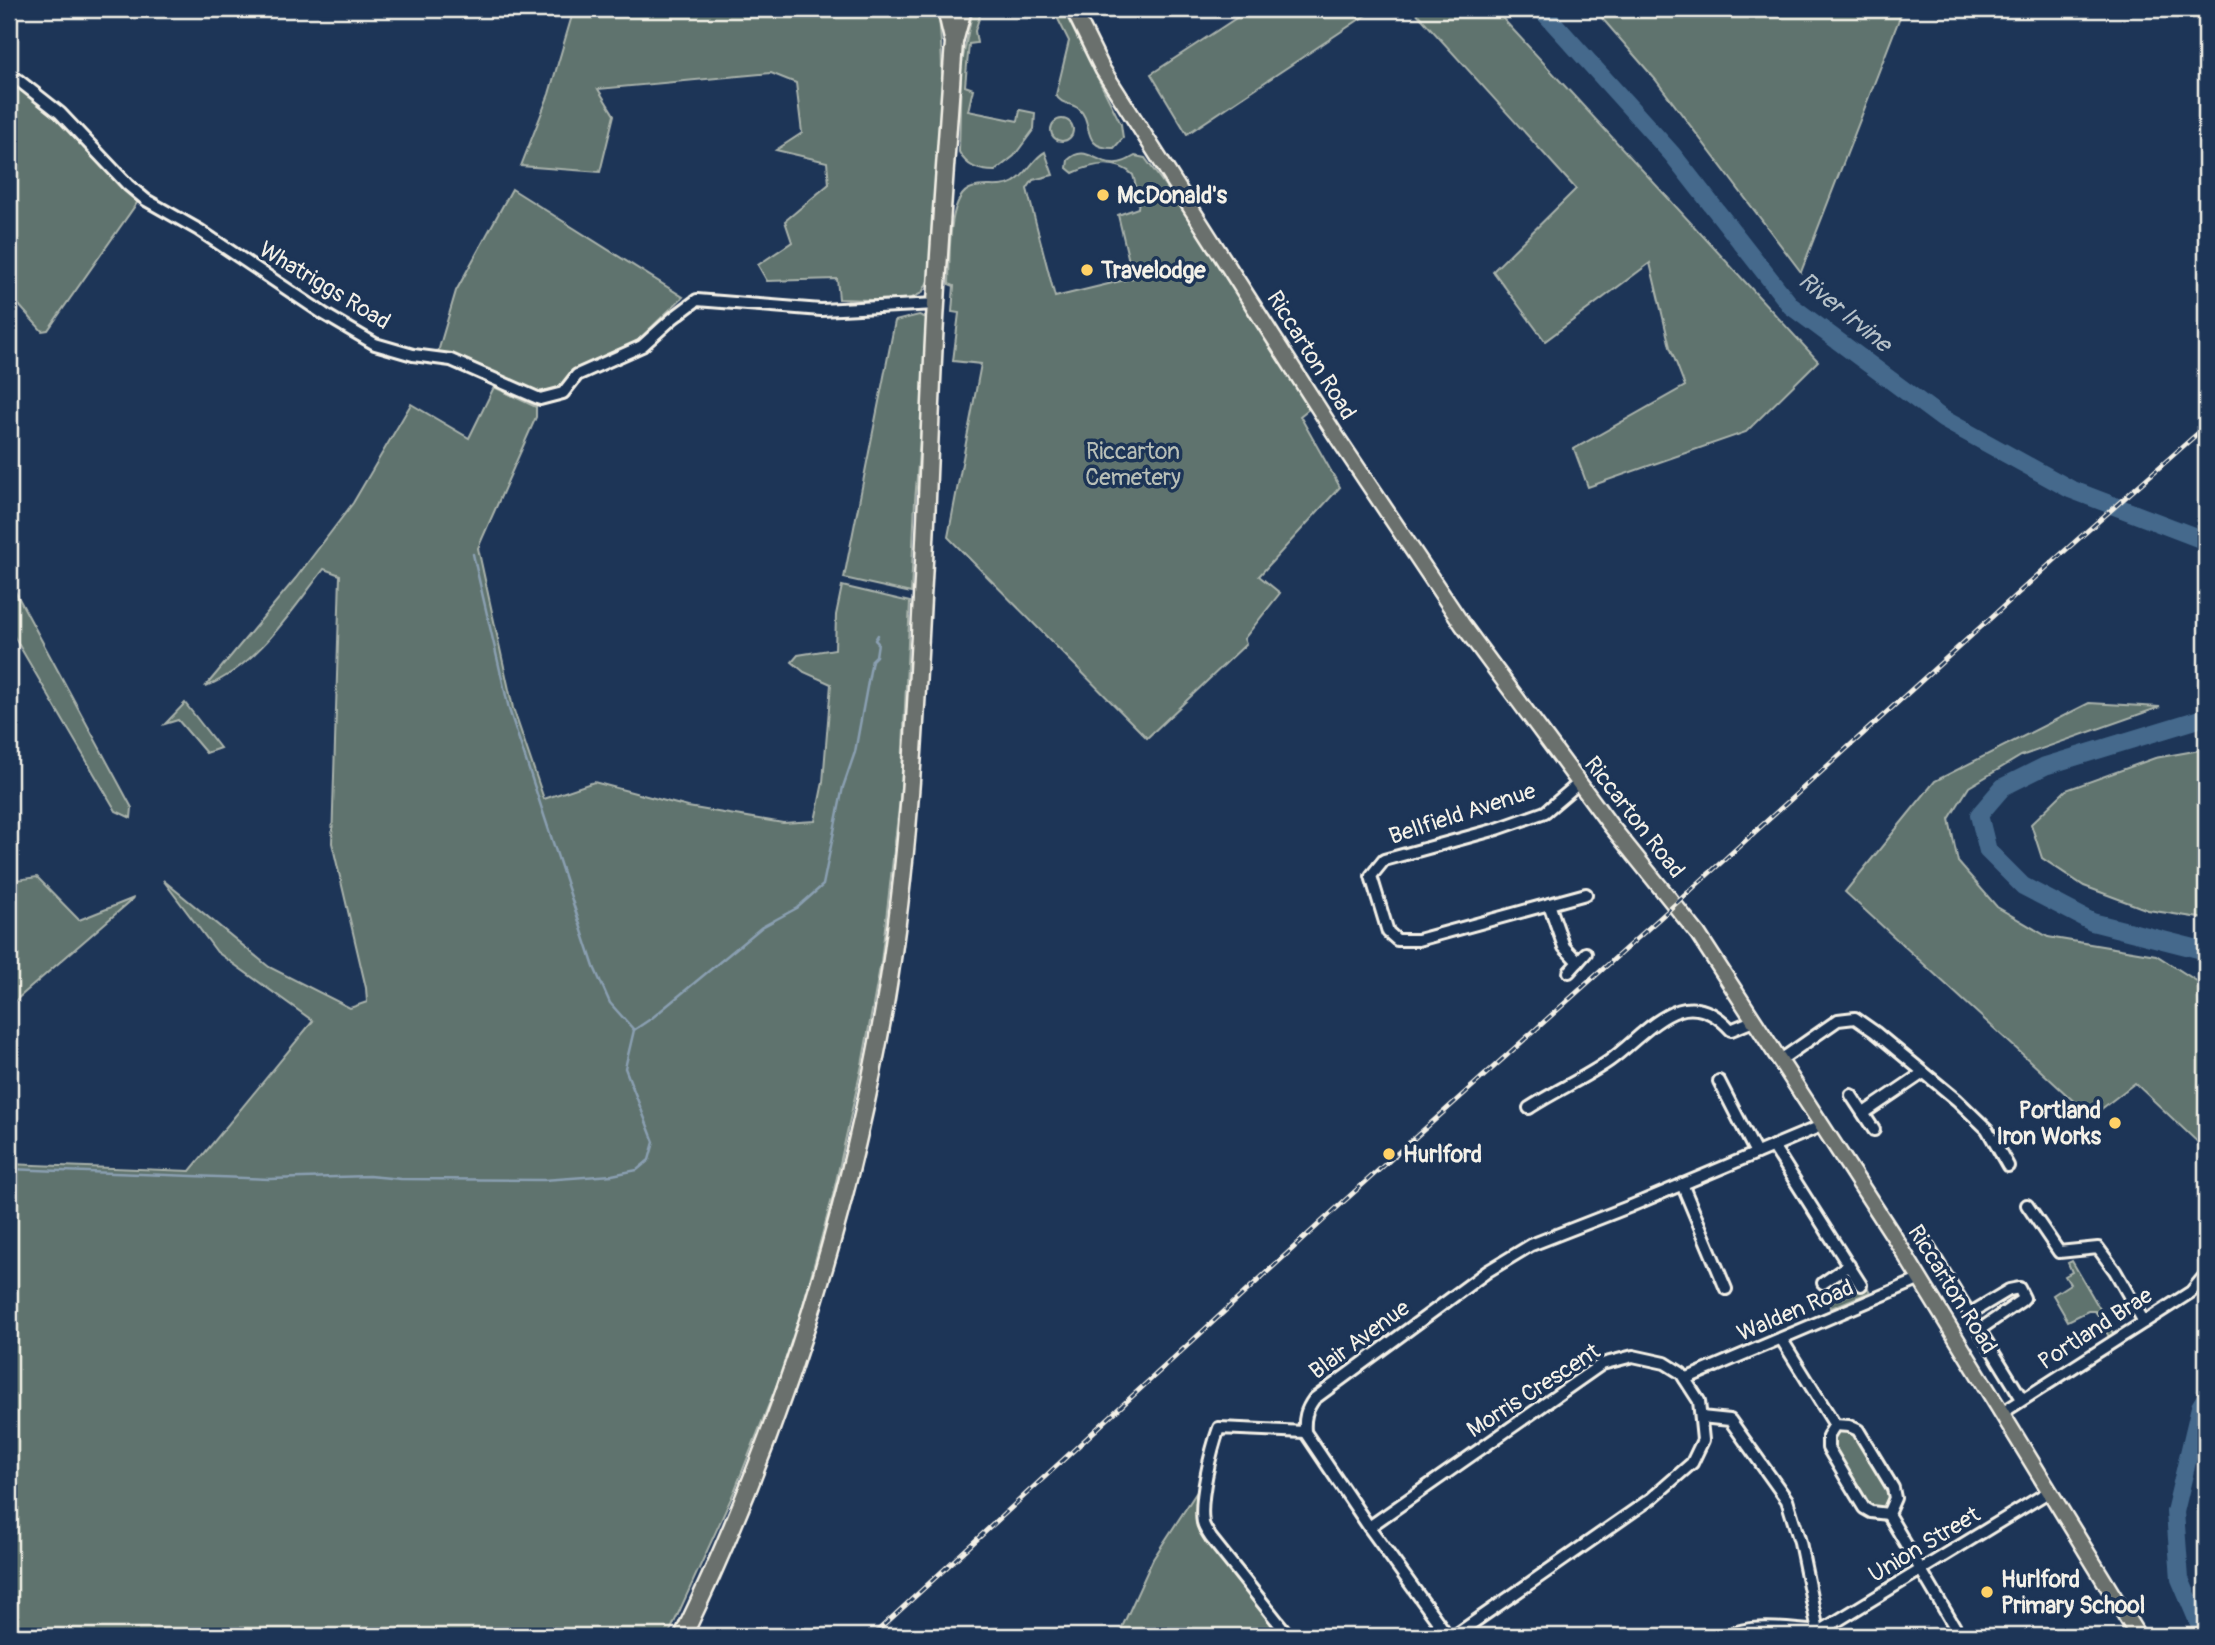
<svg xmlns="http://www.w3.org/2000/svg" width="2215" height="1645" font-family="Pangolin,sans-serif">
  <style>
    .green { fill: #5e736e; stroke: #a9b2ab; stroke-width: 2 }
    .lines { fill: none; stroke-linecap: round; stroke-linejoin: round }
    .stream { stroke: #8a9fb1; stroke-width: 2.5 }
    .river { stroke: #44698c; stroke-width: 18 }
    .minor-casing { stroke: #f4f1e8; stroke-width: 16 }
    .major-casing { stroke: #f4f1e8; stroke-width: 19 }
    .highway-casing { stroke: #f4f1e8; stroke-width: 21 }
    .minor { stroke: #1d3557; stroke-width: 10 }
    .major { stroke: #6a706d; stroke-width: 14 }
    .highway { stroke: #6a706d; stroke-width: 16 }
    .rail-casing { stroke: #f4f1e8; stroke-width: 5 }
    .rail { stroke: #1d3557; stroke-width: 2.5; stroke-dasharray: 8; stroke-linecap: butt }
    .poi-dot { fill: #ffd166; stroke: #1d3557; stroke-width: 2.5 }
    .labels { text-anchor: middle; stroke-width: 7; stroke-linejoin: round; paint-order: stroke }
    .poi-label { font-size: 23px; font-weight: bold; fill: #f4f1e8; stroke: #1d3557; text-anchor: start }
    .street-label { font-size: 23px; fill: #f4f1e8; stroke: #1d3557 }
    .park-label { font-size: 23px; fill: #b8bfb7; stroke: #1d3557 }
    .water-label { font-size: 24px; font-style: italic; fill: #b6c1c8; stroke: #1d3557 }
  </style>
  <rect width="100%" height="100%" fill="#1d3557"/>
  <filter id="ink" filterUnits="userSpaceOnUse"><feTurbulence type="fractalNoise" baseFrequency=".0143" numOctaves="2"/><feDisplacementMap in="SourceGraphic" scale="14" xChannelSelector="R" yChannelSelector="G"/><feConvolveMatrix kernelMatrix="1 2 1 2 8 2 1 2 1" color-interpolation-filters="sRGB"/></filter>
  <g filter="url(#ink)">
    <!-- green -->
    <g class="green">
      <path d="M574,9h364c11,89 -3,181 -9,270l-7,14 -16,8 -67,-2 -2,-20 -70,2 -9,-16 34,-23 -7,-21 44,-37 -2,-22 -51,-12 26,-17 -6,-50 -25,-10 -173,16 16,26 -14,57 -79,-6 28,-72z"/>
      <path d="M973,9h9l-7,22 2,12 -8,1 -4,42 8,3 -5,22 50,10 2,-11 15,3 -1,16 -20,27 -19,15c-16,0 -28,-4 -36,-19l2,-85z"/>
      <path d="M1053,9h10l58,115 2,14 -9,10c-34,1 -20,-26 -35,-39 -8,-7 -17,-3 -23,-14l13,-54z"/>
      <polygon points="1250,9 1375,9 1187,134 1151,74"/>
      <polygon points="1413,9 1494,9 1818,361 1746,432 1588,487 1574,449 1685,386 1670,347 1650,263 1545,341 1493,271 1576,189"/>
      <polygon points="1594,9 1639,9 1641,14 1657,9 1903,9 1801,272 1655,79"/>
      <polygon points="9,82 43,106 139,200 48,330 42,331 9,294"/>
      <circle cx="1062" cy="130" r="11"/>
      <path d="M1045,152l8,23 -20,5 -6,9 28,108 78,-19 -15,-63 20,-7 1,-11 -6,-22c-17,-16 -41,-11 -60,-2l-6,-5 1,-8c16,-16 27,2 44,3 9,1 16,-3 23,-7l10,2 53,73 112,177 -10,8 40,71 -81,89 21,17 -36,46 2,5 -99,94 -199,-201 33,-173 -28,-3 6,-48 -7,-1 2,-26 -5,-2c1,-23 -3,-89 23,-96 14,-5 28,2 42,-6 13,-7 19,-24 31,-30z"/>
      <polygon points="512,189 683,297 637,341 571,374 553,392 538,392 438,352 456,291"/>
      <polygon points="919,315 927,318 929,327 915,501 911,593 844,578 895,321"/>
      <path d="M494,387l42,20v10l-58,131 35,160 31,91 50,-17 94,25 95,16 32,-2 8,-39 8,-98 -27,-12 -12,-10 6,-7 37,-6 1,-34 6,-29 68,16 -9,188 -20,172 -19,103 -29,130 -42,154 -57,143 -66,144h-659v-472l181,7 123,-150 -96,-69 -54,-72 106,87 81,41 17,-6 -1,-14 -34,-145 8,-268 -16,-6c-34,44 -66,96 -119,118l91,-109 57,-75 58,-99 58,34z"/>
      <polygon points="9,580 132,808 131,818 116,811 9,628"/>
      <polygon points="185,703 220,748 206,753 178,720 165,724"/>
      <polygon points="2089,703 2160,707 2021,756 1969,787 1949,819 1958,862 1997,907 2048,937 2156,955 2206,987 2206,1150 2135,1083 2091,1117 1845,892 1935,781"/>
      <polygon points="2206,749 2206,919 2148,910 2084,886 2042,858 2031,824 2066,790 2155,758"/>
      <polygon points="37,877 79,920 134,898 9,1006 9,881"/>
      <polygon points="2072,1261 2115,1335 2110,1339 2106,1331 2107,1329 2095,1311 2088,1311 2068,1321 2053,1295 2070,1284 2065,1276 2072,1272 2068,1263"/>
      <polygon points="1844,1279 1853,1282 1859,1289 1866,1285 1870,1292 1831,1308 1823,1292 1833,1285 1837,1297 1843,1298 1846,1294 1845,1289 1840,1287 1837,1282"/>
      <path d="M1848,1429l6,4 34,55c3,10 1,14 -7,21l-15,-3 -34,-56 2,-15 6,-5z"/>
      <polygon points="1200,1487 1198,1522 1203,1537 1283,1636 1118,1636 1153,1559"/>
    </g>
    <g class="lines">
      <!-- stream -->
      <g class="stream">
        <polyline points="634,1030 652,1018 762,927 797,908 823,885 843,787 855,752 872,660 876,656 878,643 875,640 878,635"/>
        <polyline points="9,1169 269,1179 369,1176 401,1179 544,1180 612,1175 637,1170 649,1160 654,1142 625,1068 634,1030 610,1003 594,967 509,709 473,554"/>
      </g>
      <!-- river -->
      <g class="river">
        <polyline points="1541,9 1672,154 1791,306 1943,419 2070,489 2206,541"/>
        <polyline points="2206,717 2045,766 2003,787 1979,815 1988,851 2023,886 2092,922 2206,951"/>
        <polyline points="2206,1397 2200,1407 2175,1512 2180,1579 2200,1626 2206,1634"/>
      </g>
      <defs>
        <g id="minor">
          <polyline points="9,76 18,80 60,113 128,185 146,200 199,230 324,314 375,344 413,355 451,360 540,399 563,393 577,375 642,346 673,318 697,300 821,310 936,304"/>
          <polyline points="1579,783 1545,812 1497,829 1384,860 1371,876 1388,932 1397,940 1418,940 1586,894"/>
          <polyline points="1549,904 1564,947 1578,962"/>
          <polyline points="1569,972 1586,953"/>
          <polyline points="1779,1061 1838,1020 1855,1018 1875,1032 1957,1100 1987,1129 2008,1166"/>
          <polyline points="1719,1081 1756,1153"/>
          <polyline points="1851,1095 1874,1130"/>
          <path d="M1529,1108c26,-17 54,-29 80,-47 39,-28 75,-83 122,-31l22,-9"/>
          <polyline points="1864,1113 1923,1073"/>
          <polyline points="1773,1146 1861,1285"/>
          <polyline points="1682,1184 1726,1289"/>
          <polyline points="2027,1205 2059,1252 2098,1248 2115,1271 2144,1322"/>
          <polyline points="1921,1235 2022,1399"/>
          <polyline points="1823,1283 1849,1265"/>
          <polyline points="1969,1314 2009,1290 2019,1288 2024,1298 2021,1301 1979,1330"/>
          <polyline points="1782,1340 1835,1425 1849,1426 1858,1430 1893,1488 1895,1498 1888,1514 1960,1636"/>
          <polyline points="1685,1379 1921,1279"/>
          <polyline points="2002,1413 2191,1292 2206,1274"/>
          <polyline points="1701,1417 1730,1420 1787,1500 1800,1542 1819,1636"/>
          <polyline points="1835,1425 1828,1436 1828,1448 1864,1508 1871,1512 1888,1514"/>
          <polyline points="1369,1527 1602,1364 1633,1356 1665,1363 1681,1373 1699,1401 1703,1440 1692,1463 1652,1498 1454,1636"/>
          <polyline points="1819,1632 2050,1491"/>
          <path d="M1289,1636l-78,-98c-3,-5 -7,-10 -8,-15 -4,-23 8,-73 16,-95l86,4"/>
          <path d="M1448,1636l-79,-109 -64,-95c-1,-14 1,-22 9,-33l174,-128 43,-26 100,-39 190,-80"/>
          <path d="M1729,1636c18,-13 67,-6 90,-4"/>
        </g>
        <polyline id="major" points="1073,9 1103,70 1335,434 1462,624 1611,826 1698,934 1893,1235 2138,1636"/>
        <g id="highway">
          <polyline points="946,9 953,39"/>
          <path d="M683,1636c98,-203 165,-416 203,-638 22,-132 29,-266 36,-400 6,-98 8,-196 14,-295 5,-87 12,-174 18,-261l9,-33"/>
        </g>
      </defs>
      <!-- minor casing -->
      <use href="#minor" class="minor-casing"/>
      <!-- major casing -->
      <use href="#major" class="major-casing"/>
      <!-- highway casing -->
      <use href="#highway" class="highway-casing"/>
      <!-- minor -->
      <use href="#minor" class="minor"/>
      <!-- major -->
      <use href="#major" class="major"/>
      <!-- highway -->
      <use href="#highway" class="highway"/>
      <defs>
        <polyline id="rail" points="872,1636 1342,1203 1661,917 2059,556 2206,426"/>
      </defs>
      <!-- rail casing -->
      <use href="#rail" class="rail-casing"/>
      <!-- rail -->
      <use href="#rail" class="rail"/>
    </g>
  </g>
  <!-- markers -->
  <g class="poi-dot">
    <circle cx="1103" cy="195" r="7"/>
    <circle cx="1087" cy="270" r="7"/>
    <circle cx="2115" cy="1123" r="7"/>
    <circle cx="1389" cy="1154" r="7"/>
    <circle cx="1987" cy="1592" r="7"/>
  </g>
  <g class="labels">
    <!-- poi labels -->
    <g class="poi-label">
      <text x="1117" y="203">McDonald's</text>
      <text x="1101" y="278">Travelodge</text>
      <text x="2101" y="1118" text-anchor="end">Portland<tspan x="2101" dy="26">Iron Works</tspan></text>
      <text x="1403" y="1162">Hurlford</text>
      <text x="2001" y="1587">Hurlford<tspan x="2001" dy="26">Primary School</tspan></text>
    </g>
    <!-- street labels -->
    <g class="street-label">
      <text transform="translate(325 285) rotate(31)" y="8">Whatriggs Road</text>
      <text transform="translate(1312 355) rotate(58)" y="8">Riccarton Road</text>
      <text transform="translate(1462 813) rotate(-18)" y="8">Bellfield Avenue</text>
      <text transform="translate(1635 817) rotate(52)" y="8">Riccarton Road</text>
      <text transform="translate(1953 1289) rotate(58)" y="8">Riccarton Road</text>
      <text transform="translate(1795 1310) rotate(-23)" y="8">Walden Road</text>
      <text transform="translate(2095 1328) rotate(-33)" y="8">Portland Brae</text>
      <text transform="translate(1359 1339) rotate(-36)" y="8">Blair Avenue</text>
      <text transform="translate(1533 1390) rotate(-33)" y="8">Morris Crescent</text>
      <text transform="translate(1924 1544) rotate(-31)" y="8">Union Street</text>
    </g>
    <!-- park labels -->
    <g class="park-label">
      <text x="1133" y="459">Riccarton<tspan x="1133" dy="26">Cemetery</tspan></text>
    </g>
    <!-- water labels -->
    <g class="water-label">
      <text transform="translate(1845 312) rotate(39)" y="8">River Irvine</text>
    </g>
  </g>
  <!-- margin -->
  <rect width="2215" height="1645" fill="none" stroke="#1d3557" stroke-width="35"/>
  <rect x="18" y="18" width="2180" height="1610" fill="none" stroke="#f4f1e8" stroke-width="2.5" filter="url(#ink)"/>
</svg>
